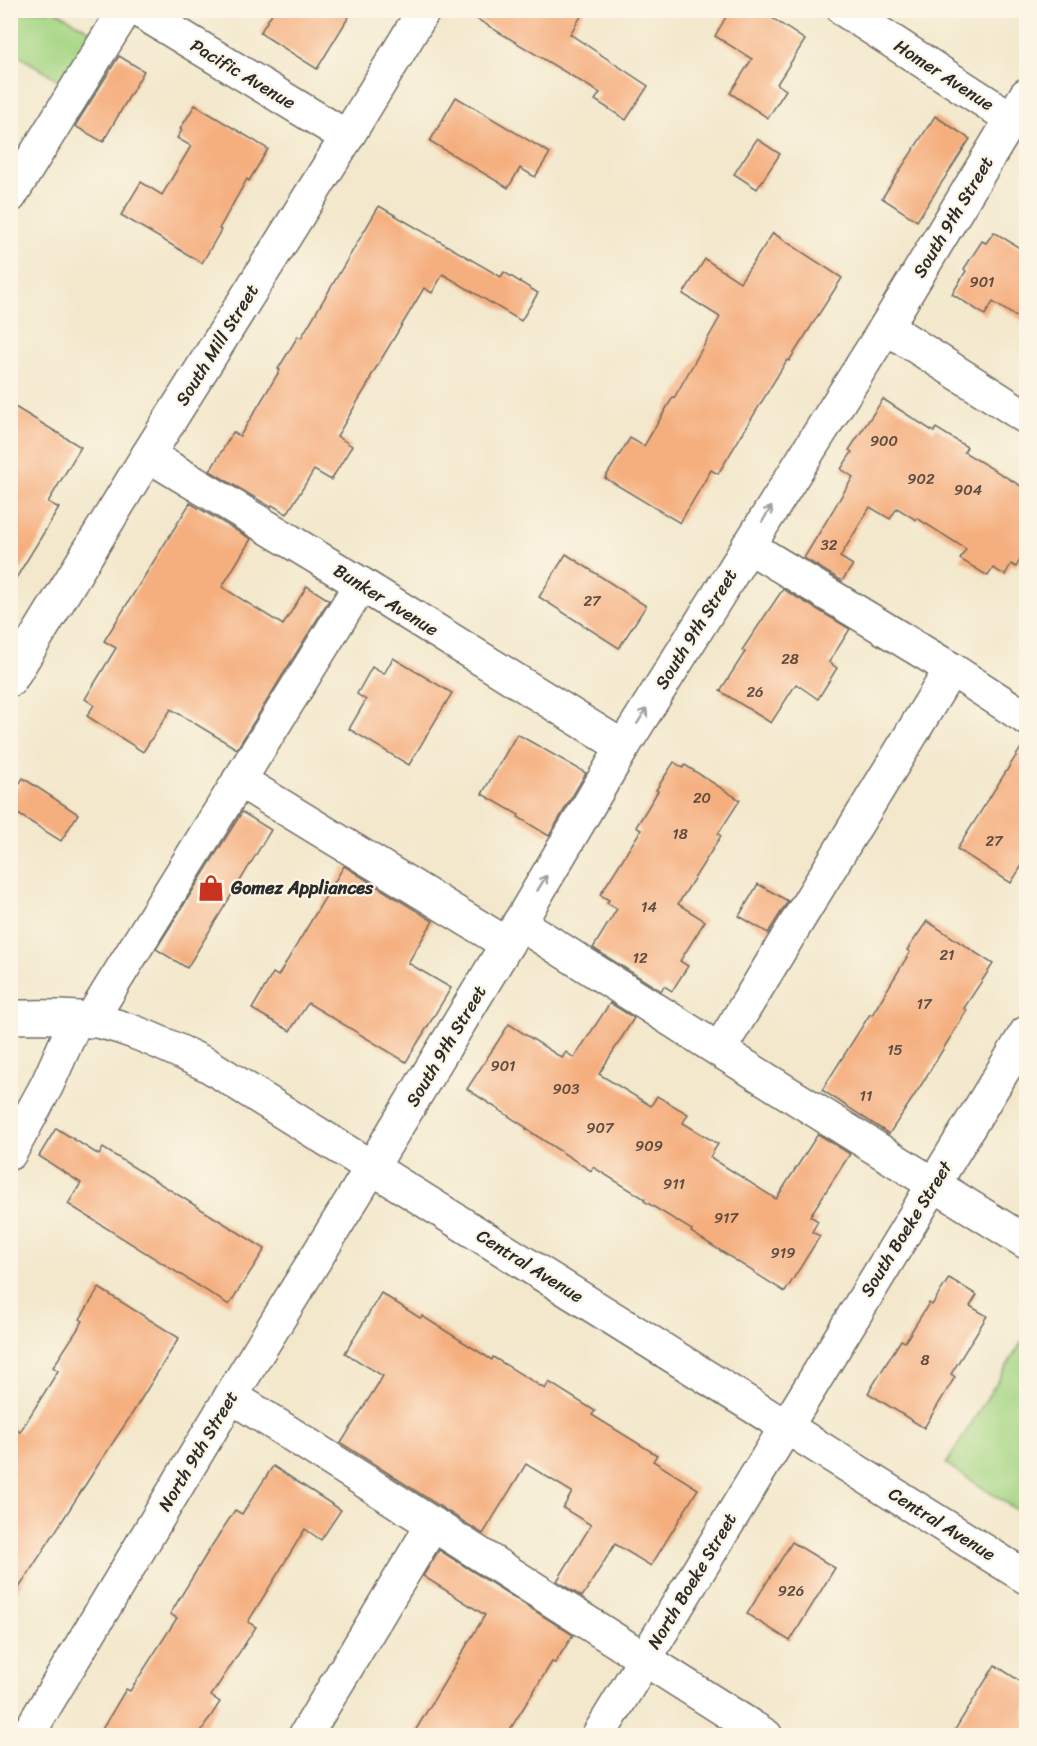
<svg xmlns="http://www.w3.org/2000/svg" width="1037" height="1746" font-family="Sriracha,sans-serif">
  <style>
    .green { fill: #a5d684; stroke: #688058; stroke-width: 1.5 }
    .building { fill: #f5af7f }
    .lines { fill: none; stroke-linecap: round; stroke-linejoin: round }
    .minor-casing { stroke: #716d63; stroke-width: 36 }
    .major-casing { stroke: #716d63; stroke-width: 36 }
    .minor { stroke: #fff; stroke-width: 33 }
    .major { stroke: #fff; stroke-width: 33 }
    .oneway { stroke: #a0a0a0 }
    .labels { text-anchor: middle; stroke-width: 4.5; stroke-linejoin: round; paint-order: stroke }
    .number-label { font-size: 15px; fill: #5e4c40 }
    .street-label { font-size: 18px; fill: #2b2b2b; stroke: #fcf5e5 }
    .poi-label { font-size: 18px; font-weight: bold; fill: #2b2b2b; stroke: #fcf5e5; text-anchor: start }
  </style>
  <rect width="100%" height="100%" fill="#fcf5e5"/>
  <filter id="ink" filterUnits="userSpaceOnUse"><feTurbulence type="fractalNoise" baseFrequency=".0167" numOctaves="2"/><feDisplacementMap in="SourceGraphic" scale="12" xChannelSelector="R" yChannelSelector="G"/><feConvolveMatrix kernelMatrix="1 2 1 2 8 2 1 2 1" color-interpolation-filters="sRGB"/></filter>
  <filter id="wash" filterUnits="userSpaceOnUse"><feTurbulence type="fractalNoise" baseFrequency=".008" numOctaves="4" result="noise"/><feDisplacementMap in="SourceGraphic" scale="24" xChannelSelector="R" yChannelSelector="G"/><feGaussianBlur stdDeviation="1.35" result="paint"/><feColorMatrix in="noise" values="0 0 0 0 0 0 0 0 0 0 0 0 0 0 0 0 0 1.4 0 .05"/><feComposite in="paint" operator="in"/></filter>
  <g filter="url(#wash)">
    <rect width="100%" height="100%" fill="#f3e8cc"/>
    <!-- green -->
    <g class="green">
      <polygon points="10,11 56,11 94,33 63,83 11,51"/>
      <polygon points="1026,1335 1026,1516 946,1464"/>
    </g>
    <g id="blocks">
      <!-- building -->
      <g class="building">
        <polygon points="274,10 353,10 317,69 260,33"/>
        <polygon points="462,10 585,10 570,34 648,86 626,120 595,100 600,93"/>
        <polygon points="730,10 760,10 805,40 777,84 786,90 768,118 730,93 752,59 715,36"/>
        <polygon points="119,56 144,71 103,142 75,126"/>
        <polygon points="456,97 550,153 535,177 520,168 508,188 430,141"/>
        <polygon points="195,105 268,149 249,181 247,179 219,229 221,230 202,263 121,215 141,182 162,195 191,146 177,138 182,130 180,129"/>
        <polygon points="935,116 970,139 917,221 882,198"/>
        <polygon points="757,139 780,154 757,189 734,174"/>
        <polygon points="379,206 501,277 504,272 538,293 521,321 443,274 432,293 424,288 370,378 371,379 337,436 352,446 331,480 314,470 287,514 272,505 271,507 210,471 233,432 240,436 280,370 278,369 298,336 301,338"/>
        <polygon points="994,232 1026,252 1026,323 993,302 985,315 952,294 966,271 964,269 982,241 986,243"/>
        <polygon points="773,233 842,278 789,361 787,360 718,474 711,470 680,523 605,478 630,438 644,446 673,397 674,398 720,317 683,294 705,259 740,282"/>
        <polygon points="883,399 934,432 936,428 967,447 964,452 1026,489 1026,549 1016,567 1011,564 1005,575 993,568 988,576 960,559 966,549 917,518 916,520 897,508 890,519 870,507 840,557 853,565 842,581 804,558 853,477 841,469 852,452 849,450"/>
        <polygon points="10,404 81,447 48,502 59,508 10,588"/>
        <polygon points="190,503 251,539 222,587 283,625 307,586 329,600 237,749 171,709 143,752 87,716 94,705 85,699 116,648 104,641"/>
        <polygon points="566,554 646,606 619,648 539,597"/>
        <polygon points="783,589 850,629 829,662 837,668 818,699 796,684 771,723 720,691 745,652 742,650"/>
        <polygon points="393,658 452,693 409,765 349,729 366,700 357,694 372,667 384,674"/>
        <polygon points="517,734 586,773 549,836 518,817 519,815 482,794"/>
        <polygon points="1026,740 1026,859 1011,883 957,849"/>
        <polygon points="674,762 683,768 685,765 740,800 718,834 721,836 678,904 705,921 680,961 688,966 672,991 664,986 661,991 593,948 617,909 607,903 609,900 600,895 641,830 636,827 658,791 656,790"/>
        <polygon points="23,778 78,814 61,841 10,809 10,798"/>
        <polygon points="242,812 271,830 187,968 156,949"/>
        <polygon points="344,866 433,921 408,963 451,988 406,1062 308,1003 290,1031 252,1009 273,973 278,976"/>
        <polygon points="758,884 788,901 768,933 739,916"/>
        <polygon points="927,921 993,964 964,1008 967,1010 920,1087 889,1134 822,1090 870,1014 872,1015 910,952 907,950"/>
        <polygon points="610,1003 634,1018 599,1074 651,1106 657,1096 688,1114 683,1123 718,1144 710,1157 776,1199 818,1134 850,1154 810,1216 818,1221 812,1232 820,1236 785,1292 691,1232 692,1230 644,1201 645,1199 593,1167 591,1171 526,1129 527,1128 467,1089 509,1024 562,1058 566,1052 574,1058"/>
        <polygon points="56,1128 99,1155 103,1148 265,1249 229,1305 68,1204 81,1183 39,1156"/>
        <polygon points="949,1278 977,1295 970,1306 987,1316 951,1374 955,1377 924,1428 868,1393 901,1340 905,1342 929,1303 932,1305"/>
        <polygon points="99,1288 179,1338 130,1417 100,1462 10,1602 10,1426 20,1432 58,1371 53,1367 83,1321 80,1319"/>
        <polygon points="381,1293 420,1318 422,1316 492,1360 493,1357 545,1389 549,1382 595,1411 592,1415 657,1455 653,1461 698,1489 651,1566 615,1544 582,1597 557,1581 591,1525 563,1508 572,1492 526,1464 483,1534 341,1443 383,1376 345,1353"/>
        <polygon points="273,1466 341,1510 321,1540 305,1529 248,1622 256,1627 211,1696 220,1702 198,1736 98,1736 126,1689 130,1691 177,1618 170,1614 209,1550 235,1510 242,1514"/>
        <polygon points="792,1542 835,1568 790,1641 747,1614"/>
        <polygon points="439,1550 573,1635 555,1663 552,1662 506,1736 412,1736 485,1615 423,1576"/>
        <polygon points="995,1665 1026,1685 1026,1736 951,1736"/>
      </g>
    </g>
  </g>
  <g filter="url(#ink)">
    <use href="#blocks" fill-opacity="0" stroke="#716d63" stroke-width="1.5"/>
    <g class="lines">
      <defs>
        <g id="minor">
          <polyline points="138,10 347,137"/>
          <polyline points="844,10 1012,119"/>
          <polyline points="10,196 125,10"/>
          <polyline points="886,327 1026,417"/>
          <polyline points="148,455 361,584 623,747"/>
          <polyline points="748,546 951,669 1026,718"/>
          <polyline points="10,680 148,455 347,137 424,10"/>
          <polyline points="239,780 507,944"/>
          <polyline points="519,923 719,1050 1026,1242"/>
          <polyline points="90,1021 361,584"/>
          <polyline points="719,1050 951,669"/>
          <polyline points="10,1153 47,1085 77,1018"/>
          <polyline points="231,1396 766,1736"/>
          <polyline points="27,1736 231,1396 372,1167 507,944 623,747 886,327 1026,95"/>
          <polyline points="305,1736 433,1524"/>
          <polyline points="598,1736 1026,1033"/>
        </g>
        <path id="major" d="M10,1017c22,0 45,-1 66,1 44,3 93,29 132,47l818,512"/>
      </defs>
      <!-- minor casing -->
      <use href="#minor" class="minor-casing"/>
      <!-- major casing -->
      <use href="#major" class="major-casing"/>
      <!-- minor -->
      <use href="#minor" class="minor"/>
      <!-- major -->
      <use href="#major" class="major"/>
    </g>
    <!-- one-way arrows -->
    <defs><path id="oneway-shaft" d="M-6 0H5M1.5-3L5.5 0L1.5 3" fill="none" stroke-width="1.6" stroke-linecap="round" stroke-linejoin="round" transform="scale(1.5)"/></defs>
    <g class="oneway">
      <use href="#oneway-shaft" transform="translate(767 514) rotate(-58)"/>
      <use href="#oneway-shaft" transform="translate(642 716) rotate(-58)"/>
      <use href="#oneway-shaft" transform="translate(542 883) rotate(-59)"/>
    </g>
  </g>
  <!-- icons -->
  <defs>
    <symbol id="shop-bare" viewBox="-9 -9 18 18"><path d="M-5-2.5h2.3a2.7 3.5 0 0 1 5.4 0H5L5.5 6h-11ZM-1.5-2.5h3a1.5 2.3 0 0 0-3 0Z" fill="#c8321e" stroke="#fcf5e5" stroke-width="2.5" paint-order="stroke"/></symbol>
  </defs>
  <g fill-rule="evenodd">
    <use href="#shop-bare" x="192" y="869" width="38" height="38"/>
  </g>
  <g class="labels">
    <!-- number labels -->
    <g class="number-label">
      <text x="982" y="287">901</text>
      <text x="884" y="446">900</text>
      <text x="921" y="484">902</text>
      <text x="968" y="495">904</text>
      <text x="829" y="550">32</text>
      <text x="592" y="606">27</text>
      <text x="790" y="664">28</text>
      <text x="755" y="697">26</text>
      <text x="702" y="803">20</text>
      <text x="680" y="839">18</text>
      <text x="994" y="846">27</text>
      <text x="649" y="912">14</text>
      <text x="947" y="960">21</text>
      <text x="640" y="963">12</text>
      <text x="924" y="1009">17</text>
      <text x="895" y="1055">15</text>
      <text x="503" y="1071">901</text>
      <text x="566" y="1094">903</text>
      <text x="866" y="1101">11</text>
      <text x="600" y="1133">907</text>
      <text x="649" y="1151">909</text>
      <text x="674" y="1189">911</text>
      <text x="726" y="1223">917</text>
      <text x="783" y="1258">919</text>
      <text x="925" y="1365">8</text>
      <text x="791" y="1596">926</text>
    </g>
    <!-- street labels -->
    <g class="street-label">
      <text transform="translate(243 74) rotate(31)" y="6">Pacific Avenue</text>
      <text transform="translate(944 75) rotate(33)" y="6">Homer Avenue</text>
      <text transform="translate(953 217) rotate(-59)" y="6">South 9th Street</text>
      <text transform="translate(217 345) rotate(-58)" y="6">South Mill Street</text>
      <text transform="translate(386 600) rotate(32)" y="6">Bunker Avenue</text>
      <text transform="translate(696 629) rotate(-58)" y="6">South 9th Street</text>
      <text transform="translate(446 1046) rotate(-59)" y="6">South 9th Street</text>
      <text transform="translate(906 1229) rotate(-58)" y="6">South Boeke Street</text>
      <text transform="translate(530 1266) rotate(32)" y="6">Central Avenue</text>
      <text transform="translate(198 1451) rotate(-59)" y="6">North 9th Street</text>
      <text transform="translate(942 1524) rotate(32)" y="6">Central Avenue</text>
      <text transform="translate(692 1581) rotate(-59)" y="6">North Boeke Street</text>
    </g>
    <!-- poi labels -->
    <g class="poi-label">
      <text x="231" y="894">Gomez Appliances</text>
    </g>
  </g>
  <!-- margin -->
  <rect width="1037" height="1746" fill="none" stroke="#fcf5e5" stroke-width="36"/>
</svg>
